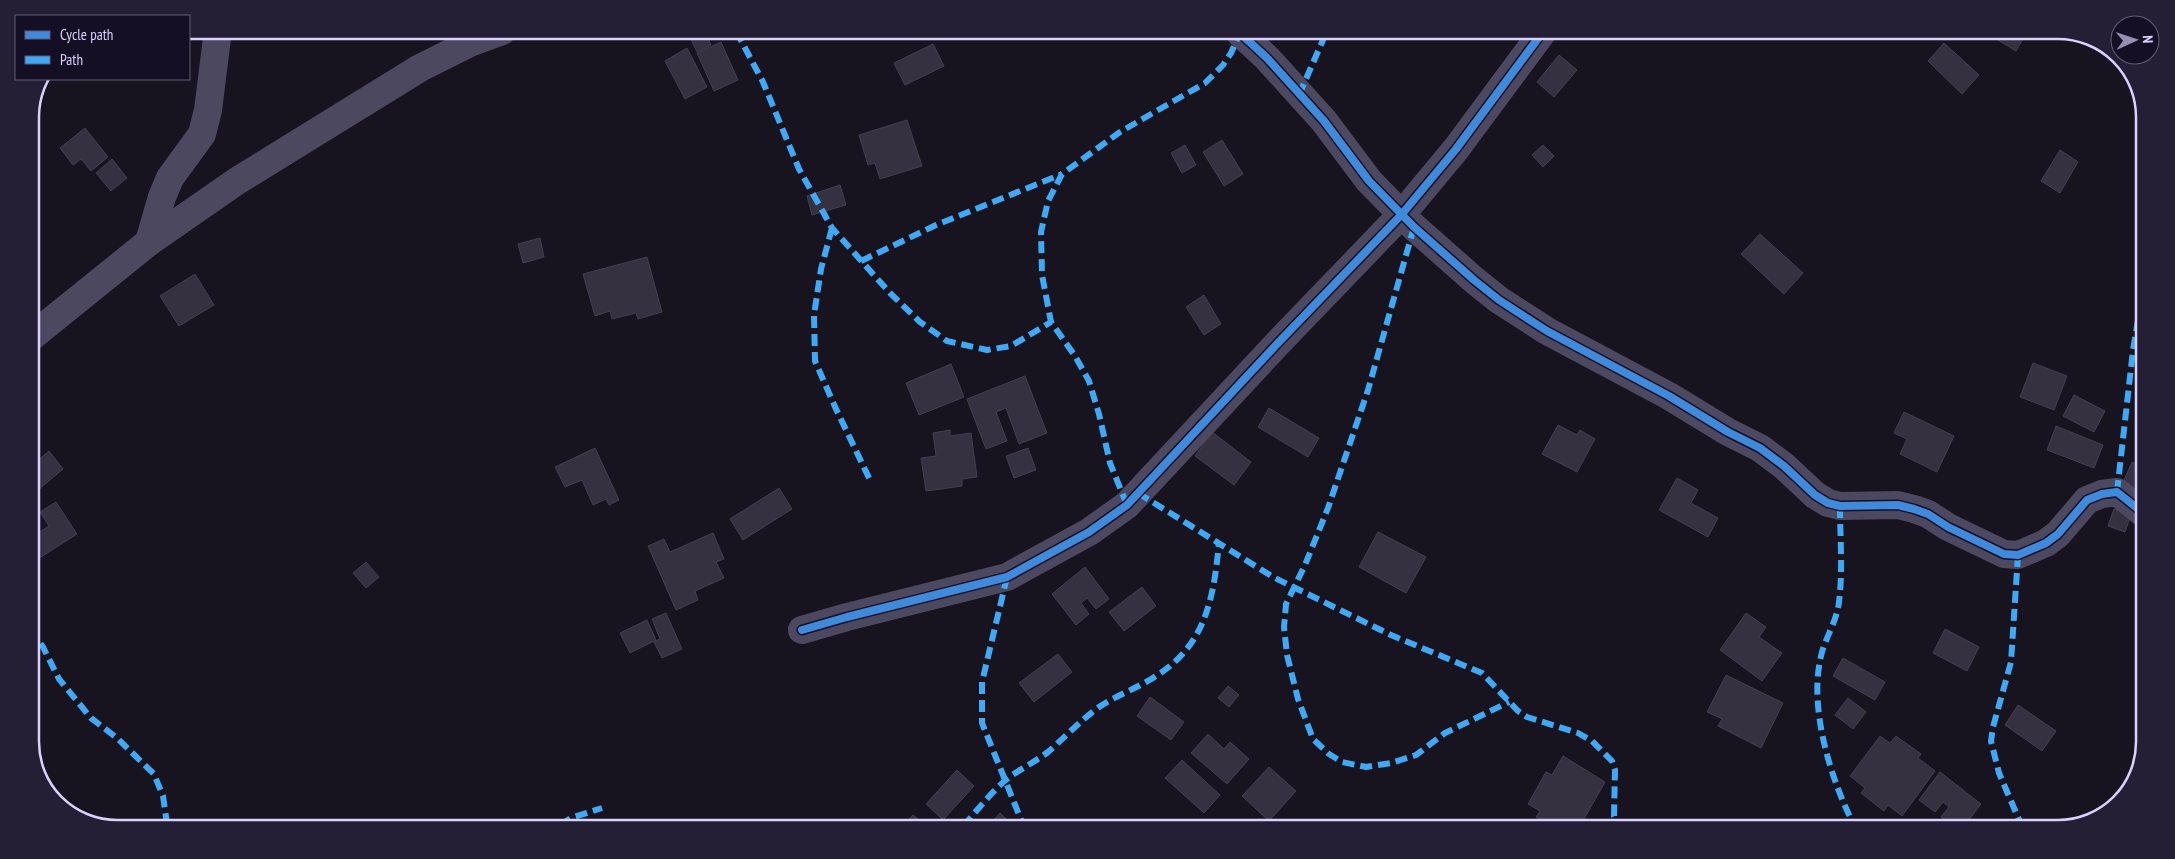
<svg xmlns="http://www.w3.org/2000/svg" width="2175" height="859" font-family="'PT Sans Narrow',sans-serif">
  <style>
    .building { fill: #353141; stroke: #433e52 }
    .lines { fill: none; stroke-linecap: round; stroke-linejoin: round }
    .street { stroke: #4c4860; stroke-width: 28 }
    .quiet { stroke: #3fa9f5; stroke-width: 6; stroke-dasharray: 12 6; stroke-linecap: butt }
    .cycleway-casing { stroke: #140f24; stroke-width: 11 }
    .cycleway { stroke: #408adc; stroke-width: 8 }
    .rim { fill: none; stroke: #dad2fe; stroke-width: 2.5 }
  </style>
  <rect width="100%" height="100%" fill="#17141f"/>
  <!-- building -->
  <g class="building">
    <polygon points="691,31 705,31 711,45 697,52 688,33"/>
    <polygon points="1988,34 2025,35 2016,51"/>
    <polygon points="721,42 738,80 714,91 697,53"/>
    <polygon points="1944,43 1979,75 1962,94 1928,61"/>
    <polygon points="933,44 944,66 905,85 894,63"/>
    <polygon points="687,48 707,87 685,99 665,61"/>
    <polygon points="1559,55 1577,70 1554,97 1537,82"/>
    <polygon points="907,120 922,166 880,179 875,163 868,165 859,135"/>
    <polygon points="85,128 108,157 91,171 81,159 73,165 60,148"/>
    <polygon points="1222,140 1243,174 1224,186 1203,152"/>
    <polygon points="1185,145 1196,165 1182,173 1171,153"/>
    <polygon points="1543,145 1554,156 1543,167 1532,155"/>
    <polygon points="2060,150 2078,162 2060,193 2041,181"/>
    <polygon points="112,159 127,178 111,191 96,173"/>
    <polygon points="840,185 846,205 812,215 807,196"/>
    <polygon points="1760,234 1803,273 1784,294 1741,254"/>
    <polygon points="540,238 544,257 523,263 518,244"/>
    <polygon points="647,257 662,312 638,319 636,313 612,319 610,311 595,316 583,274"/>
    <polygon points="195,274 214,305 179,326 160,296"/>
    <polygon points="1204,295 1221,324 1204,335 1186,307"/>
    <polygon points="2033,363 2067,376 2054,410 2020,397"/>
    <polygon points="951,364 964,397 919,415 906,383"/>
    <polygon points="1025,376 1047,433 1019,444 1006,408 996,412 1007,441 986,449 967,399"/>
    <polygon points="2074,395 2105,411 2094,432 2063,416"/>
    <polygon points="1269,408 1319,438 1308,457 1258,427"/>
    <polygon points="1904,412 1954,436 1937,472 1900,454 1907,439 1894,433"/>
    <polygon points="1558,425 1577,435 1580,430 1595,439 1577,472 1542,454"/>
    <polygon points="2056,426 2103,445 2094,468 2047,450"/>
    <polygon points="950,430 950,436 971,433 977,477 962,479 962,486 926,491 921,458 936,456 933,433"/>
    <polygon points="1212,432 1251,462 1234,485 1195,456"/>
    <polygon points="595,448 619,500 609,505 606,499 593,505 582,480 565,487 555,467"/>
    <polygon points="1028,448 1036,470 1014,478 1006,456"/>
    <polygon points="49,451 63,469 30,497 30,467"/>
    <polygon points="2132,462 2142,466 2142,496 2121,487"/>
    <polygon points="1677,478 1698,490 1691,503 1718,518 1708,537 1659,510"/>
    <polygon points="779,488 792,509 743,540 730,519"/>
    <polygon points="56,502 77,534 30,564 30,526 36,534 49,526 40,512"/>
    <polygon points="2114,509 2131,515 2125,532 2108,526"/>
    <polygon points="1378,532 1426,557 1406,593 1359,567"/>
    <polygon points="713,533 724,559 716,562 724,578 695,591 698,600 676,610 648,546 664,539 670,552"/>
    <polygon points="366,562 379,577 366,588 353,573"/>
    <polygon points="1085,567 1109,599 1096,609 1087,598 1081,603 1089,614 1076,625 1052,594"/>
    <polygon points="1142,587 1156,606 1124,631 1109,612"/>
    <polygon points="666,613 682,649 662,658 654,642 660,639 652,619"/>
    <polygon points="1746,613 1766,627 1759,637 1782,653 1762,681 1720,650"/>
    <polygon points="647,620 656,640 630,653 620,633"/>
    <polygon points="1945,629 1979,647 1967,671 1933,653"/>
    <polygon points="1058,654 1072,672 1034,702 1019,683"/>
    <polygon points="1843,658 1885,682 1875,700 1833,676"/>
    <polygon points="1726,675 1783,703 1761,748 1718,726 1722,719 1707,712"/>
    <polygon points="1228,686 1239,695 1229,707 1218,698"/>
    <polygon points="1150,697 1184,722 1171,740 1137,716"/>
    <polygon points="1848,698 1866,712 1853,729 1835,715"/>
    <polygon points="2018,705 2056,731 2042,751 2005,725"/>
    <polygon points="1208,734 1224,749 1230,742 1249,759 1227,784 1191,753"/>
    <polygon points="1880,736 1890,743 1896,736 1921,754 1918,758 1935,771 1902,816 1888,805 1884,811 1861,793 1865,788 1850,776"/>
    <polygon points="1563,756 1605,782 1579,828 1553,828 1536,817 1540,811 1528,804 1546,772 1552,775"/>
    <polygon points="1182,760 1220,795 1204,813 1165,778"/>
    <polygon points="1269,767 1296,791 1269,821 1242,796"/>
    <polygon points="957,770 974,786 943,820 926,804"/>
    <polygon points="1940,772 1981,804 1962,829 1957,829 1941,817 1949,807 1943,802 1935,812 1919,800"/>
    <polygon points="1000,813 1015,827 989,826"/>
    <polygon points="913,815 927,826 903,826"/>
  </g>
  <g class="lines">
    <!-- street -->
    <g class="street">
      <polyline points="1240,33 1267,58 1324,121 1369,181 1414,227 1474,280 1499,300 1547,331 1669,396 1728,432 1760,448 1784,466 1815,495 1828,503 1840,506 1898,505 1914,509 1928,514 1948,527 2004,554 2018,555 2046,543 2058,534 2087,500 2102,494 2117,492 2142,512"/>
      <polyline points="149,242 162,197 170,178 202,134 208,110 218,30"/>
      <polyline points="30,338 149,242 237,181 420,68 472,42 502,31"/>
      <polyline points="802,630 847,617 1007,577 1089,532 1127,505 1277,344 1402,214 1456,149 1542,33"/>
    </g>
    <!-- quiet -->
    <g class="quiet">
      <polyline points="736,31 763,82 799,169 832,228 890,293 920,322 947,341 987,350 1011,346 1051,322"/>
      <polyline points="1299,95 1326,33"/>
      <polyline points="1414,227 1368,390 1328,508 1305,565 1286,604 1284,627 1287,655 1298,699 1313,739 1329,754 1342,762 1366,767 1391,763 1416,755 1445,733 1509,702"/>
      <polyline points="832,228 821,269 814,315 815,361 836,409 871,482"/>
      <polyline points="861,261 936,225 1062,174"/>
      <polyline points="2117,492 2133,350 2139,314 2143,300"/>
      <polyline points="1138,493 1273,577 1391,635 1482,673 1518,711 1527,717 1578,733 1592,741 1612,761 1615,770 1614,816 1621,828"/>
      <polyline points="1127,505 1110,463 1099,414 1089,381 1075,356 1051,322 1042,275 1041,232 1048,201 1062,174 1120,132 1205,83 1223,65 1231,53 1240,33"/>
      <path d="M1840,506c0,32 3,64 -1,96 -2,18 -12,33 -17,50 -15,54 9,129 34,177"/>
      <polyline points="2018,555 2011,662 1993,727 1991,741 1999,773 2023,829"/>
      <polyline points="1007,577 982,682 982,723 1024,827"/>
      <polyline points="30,629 43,647 59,679 91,718 117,738 154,774 163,796 167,824"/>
      <polyline points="560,825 571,818 602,808"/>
      <path d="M963,826c14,-15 28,-34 44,-47 13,-10 28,-17 41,-27 17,-15 33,-32 51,-45 18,-12 39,-19 57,-31 50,-31 58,-79 63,-134"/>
    </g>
    <defs>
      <g id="cycleway">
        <polyline points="1240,33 1267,58 1324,121 1369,181 1414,227 1474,280 1499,300 1547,331 1669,396 1728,432 1760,448 1784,466 1815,495 1828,503 1840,506 1898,505 1914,509 1928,514 1948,527 2004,554 2018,555 2046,543 2058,534 2087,500 2102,494 2117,492 2142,512"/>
        <polyline points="802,630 847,617 1007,577 1089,532 1127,505 1277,344 1402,214 1456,149 1542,33"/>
      </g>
    </defs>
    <!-- cycleway casing -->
    <use href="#cycleway" class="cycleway-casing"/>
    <!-- cycleway -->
    <use href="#cycleway" class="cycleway"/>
  </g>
  <!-- crop -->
  <path d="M0 0H2175V859H0ZM117 39H2058A78 78 0 0 1 2136 117V742A78 78 0 0 1 2058 820H117A78 78 0 0 1 39 742V117A78 78 0 0 1 117 39Z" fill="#241f35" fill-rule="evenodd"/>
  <path class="rim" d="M117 39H2058A78 78 0 0 1 2136 117V742A78 78 0 0 1 2058 820H117A78 78 0 0 1 39 742V117A78 78 0 0 1 117 39Z"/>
  <!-- legend -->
  <rect x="15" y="15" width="175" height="65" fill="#140f24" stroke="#635d7b"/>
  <rect x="25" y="31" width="25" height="8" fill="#408adc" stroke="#635d7b"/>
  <text x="60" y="40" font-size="15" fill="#dad2fe">Cycle path</text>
  <rect x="25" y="56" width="25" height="8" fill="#3fa9f5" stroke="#635d7b"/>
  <text x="60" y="65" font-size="15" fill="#dad2fe">Path</text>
  <!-- north arrow -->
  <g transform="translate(2135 40) rotate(87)"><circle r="24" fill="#140f24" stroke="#635d7b"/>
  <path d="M0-4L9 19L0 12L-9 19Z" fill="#9690b0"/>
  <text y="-8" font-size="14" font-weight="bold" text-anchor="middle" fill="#dad2fe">N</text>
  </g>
</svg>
